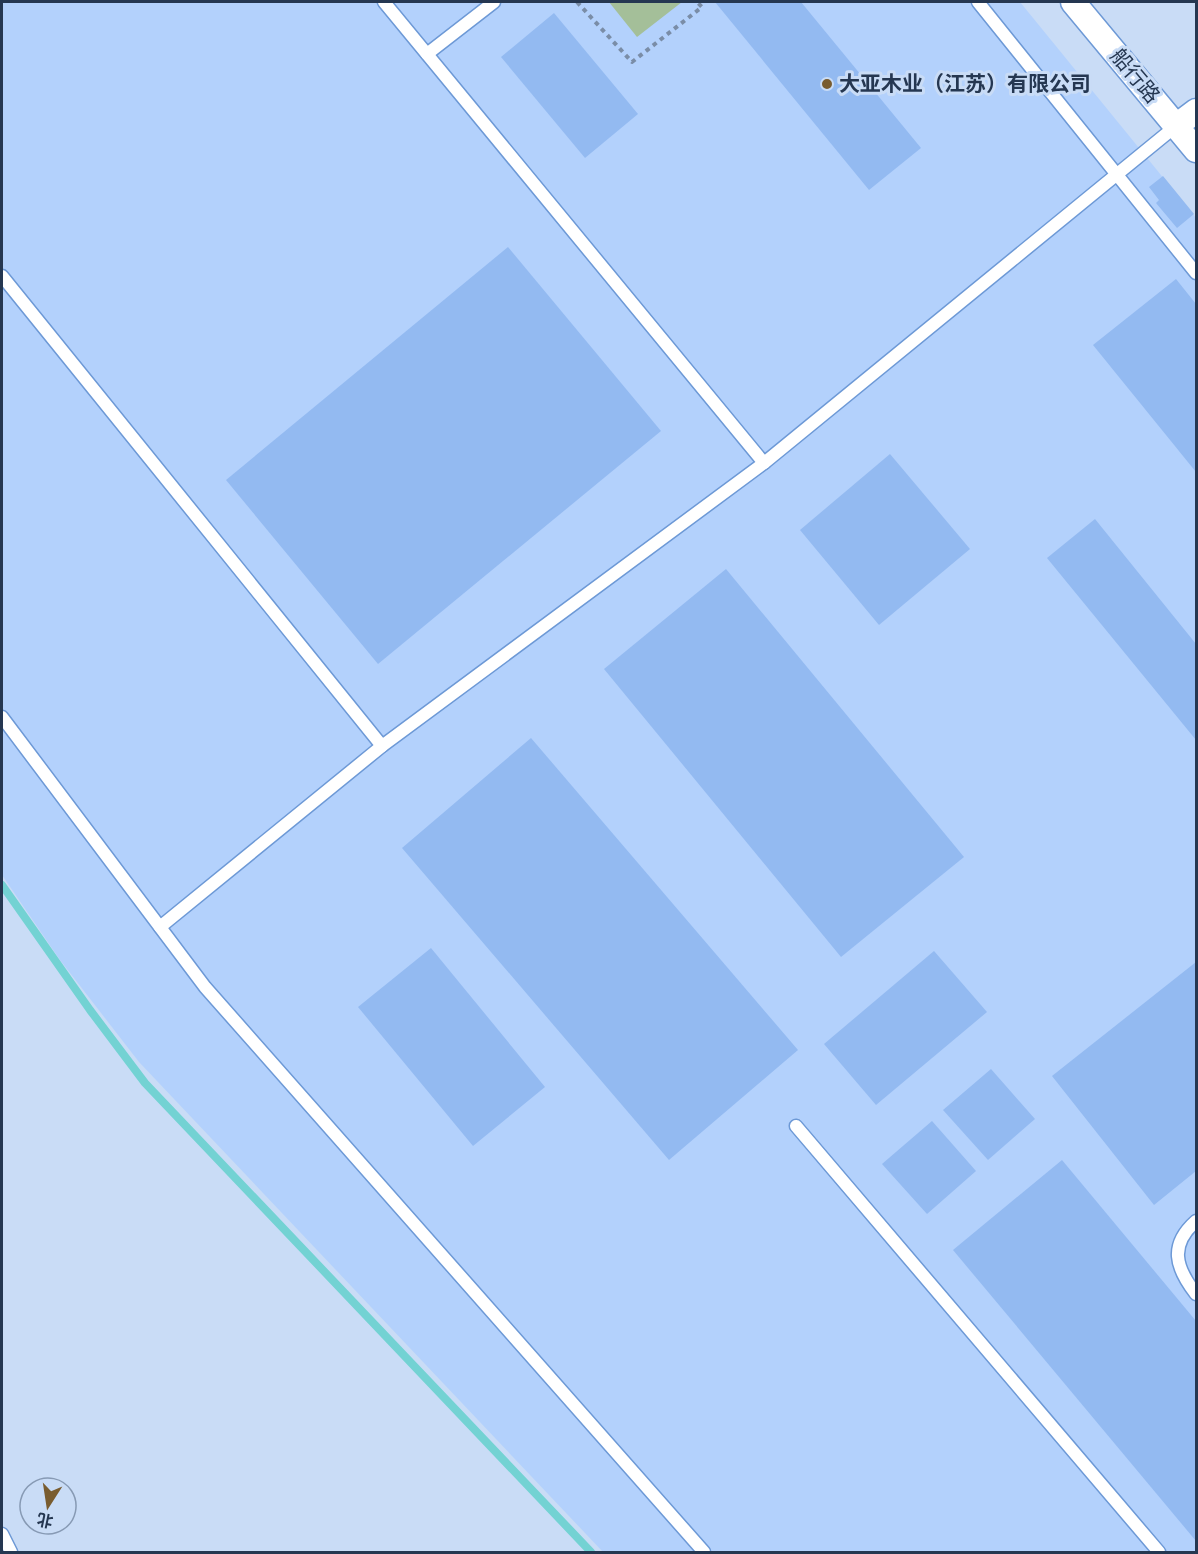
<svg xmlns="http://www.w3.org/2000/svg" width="1198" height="1554" font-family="Cabin,'Noto Sans SC',sans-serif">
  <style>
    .built { fill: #b3d1fc }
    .green { fill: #a4bf99 }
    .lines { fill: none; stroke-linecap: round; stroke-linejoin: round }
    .stream { stroke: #73d2d3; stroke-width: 8 }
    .building { fill: #93baf1 }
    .service-casing { stroke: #6d99d6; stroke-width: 15 }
    .minor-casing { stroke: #6d99d6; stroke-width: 27 }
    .path { stroke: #7a8da7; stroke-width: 4; stroke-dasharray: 4.5 4.5; stroke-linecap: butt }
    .service { stroke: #fff; stroke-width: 12 }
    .minor { stroke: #fff; stroke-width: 24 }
    .poi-dot { fill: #795c2f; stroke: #c9dcf6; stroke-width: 2 }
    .labels { text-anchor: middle; stroke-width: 6; stroke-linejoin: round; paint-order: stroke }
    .street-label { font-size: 21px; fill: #253751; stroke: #c9dcf6 }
    .poi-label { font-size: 21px; font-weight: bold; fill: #253751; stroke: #c9dcf6; text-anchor: start }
  </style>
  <rect width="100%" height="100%" fill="#c9dcf6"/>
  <!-- built -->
  <polygon class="built" points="2,2 1020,2 1196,218 1196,1552 603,1552 139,1062 60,960 2,875"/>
  <!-- green -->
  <polygon class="green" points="609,2 682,2 637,37"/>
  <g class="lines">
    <!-- stream -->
    <polyline class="stream" points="2,885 90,1010 145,1083 591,1552"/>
  </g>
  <!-- building -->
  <g class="building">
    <polygon points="715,2 801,2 921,148 869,190"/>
    <polygon points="554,13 638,114 585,158 501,57"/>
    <polygon points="1163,176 1194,214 1177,228 1156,203 1159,200 1149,187"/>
    <polygon points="508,247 661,431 378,664 226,480"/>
    <polygon points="1176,279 1196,304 1196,472 1093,345"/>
    <polygon points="890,454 970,549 879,625 800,530"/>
    <polygon points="1095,519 1196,644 1196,740 1047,558"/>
    <polygon points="726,569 964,857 841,957 604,669"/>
    <polygon points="531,738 798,1050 669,1160 402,848"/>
    <polygon points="431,948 545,1087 473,1146 358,1007"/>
    <polygon points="934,951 987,1012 876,1105 824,1044"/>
    <polygon points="1196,962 1196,1171 1154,1205 1052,1076"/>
    <polygon points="991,1069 1035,1119 988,1160 943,1110"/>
    <polygon points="932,1121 976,1171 927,1214 882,1164"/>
    <polygon points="1062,1160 1196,1321 1196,1541 953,1250"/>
  </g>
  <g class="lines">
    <defs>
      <g id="service">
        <polyline points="384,2 764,463"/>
        <polyline points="978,2 1196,273"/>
        <polyline points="427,54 494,2"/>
        <polyline points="2,276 382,746"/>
        <polyline points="2,717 205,987 704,1552"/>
        <polyline points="160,927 382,746 764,463 1176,126"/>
        <polyline points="796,1126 1159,1552"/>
        <path d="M1196,1221c-27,24 -21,46 0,73"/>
        <polyline points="2,1534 11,1552"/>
      </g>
      <g id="minor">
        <polyline points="1073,2 1196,150"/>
        <polyline points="1176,126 1196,111"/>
      </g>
    </defs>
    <!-- service casing -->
    <use href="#service" class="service-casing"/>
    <!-- minor casing -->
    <use href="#minor" class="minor-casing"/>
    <!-- path -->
    <polyline class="path" points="577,2 632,62 702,7 697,2"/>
    <!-- service -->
    <use href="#service" class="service"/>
    <!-- minor -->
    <use href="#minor" class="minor"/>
  </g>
  <!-- markers -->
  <circle class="poi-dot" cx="827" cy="84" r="6"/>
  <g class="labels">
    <!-- street labels -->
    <g class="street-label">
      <text transform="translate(1135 76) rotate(50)" y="7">船行路</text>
    </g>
    <!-- poi labels -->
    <g class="poi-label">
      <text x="839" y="91">大亚木业（江苏）有限公司</text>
    </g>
  </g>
  <!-- border -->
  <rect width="1198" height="1554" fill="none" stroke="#253751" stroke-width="6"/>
  <!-- north arrow -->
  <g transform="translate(48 1506) rotate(192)"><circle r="28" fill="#c9dcf6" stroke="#879ab4" stroke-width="1.5"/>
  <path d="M0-4.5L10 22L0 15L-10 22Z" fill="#795c2f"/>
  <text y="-9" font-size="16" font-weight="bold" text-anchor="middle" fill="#253751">北</text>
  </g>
</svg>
